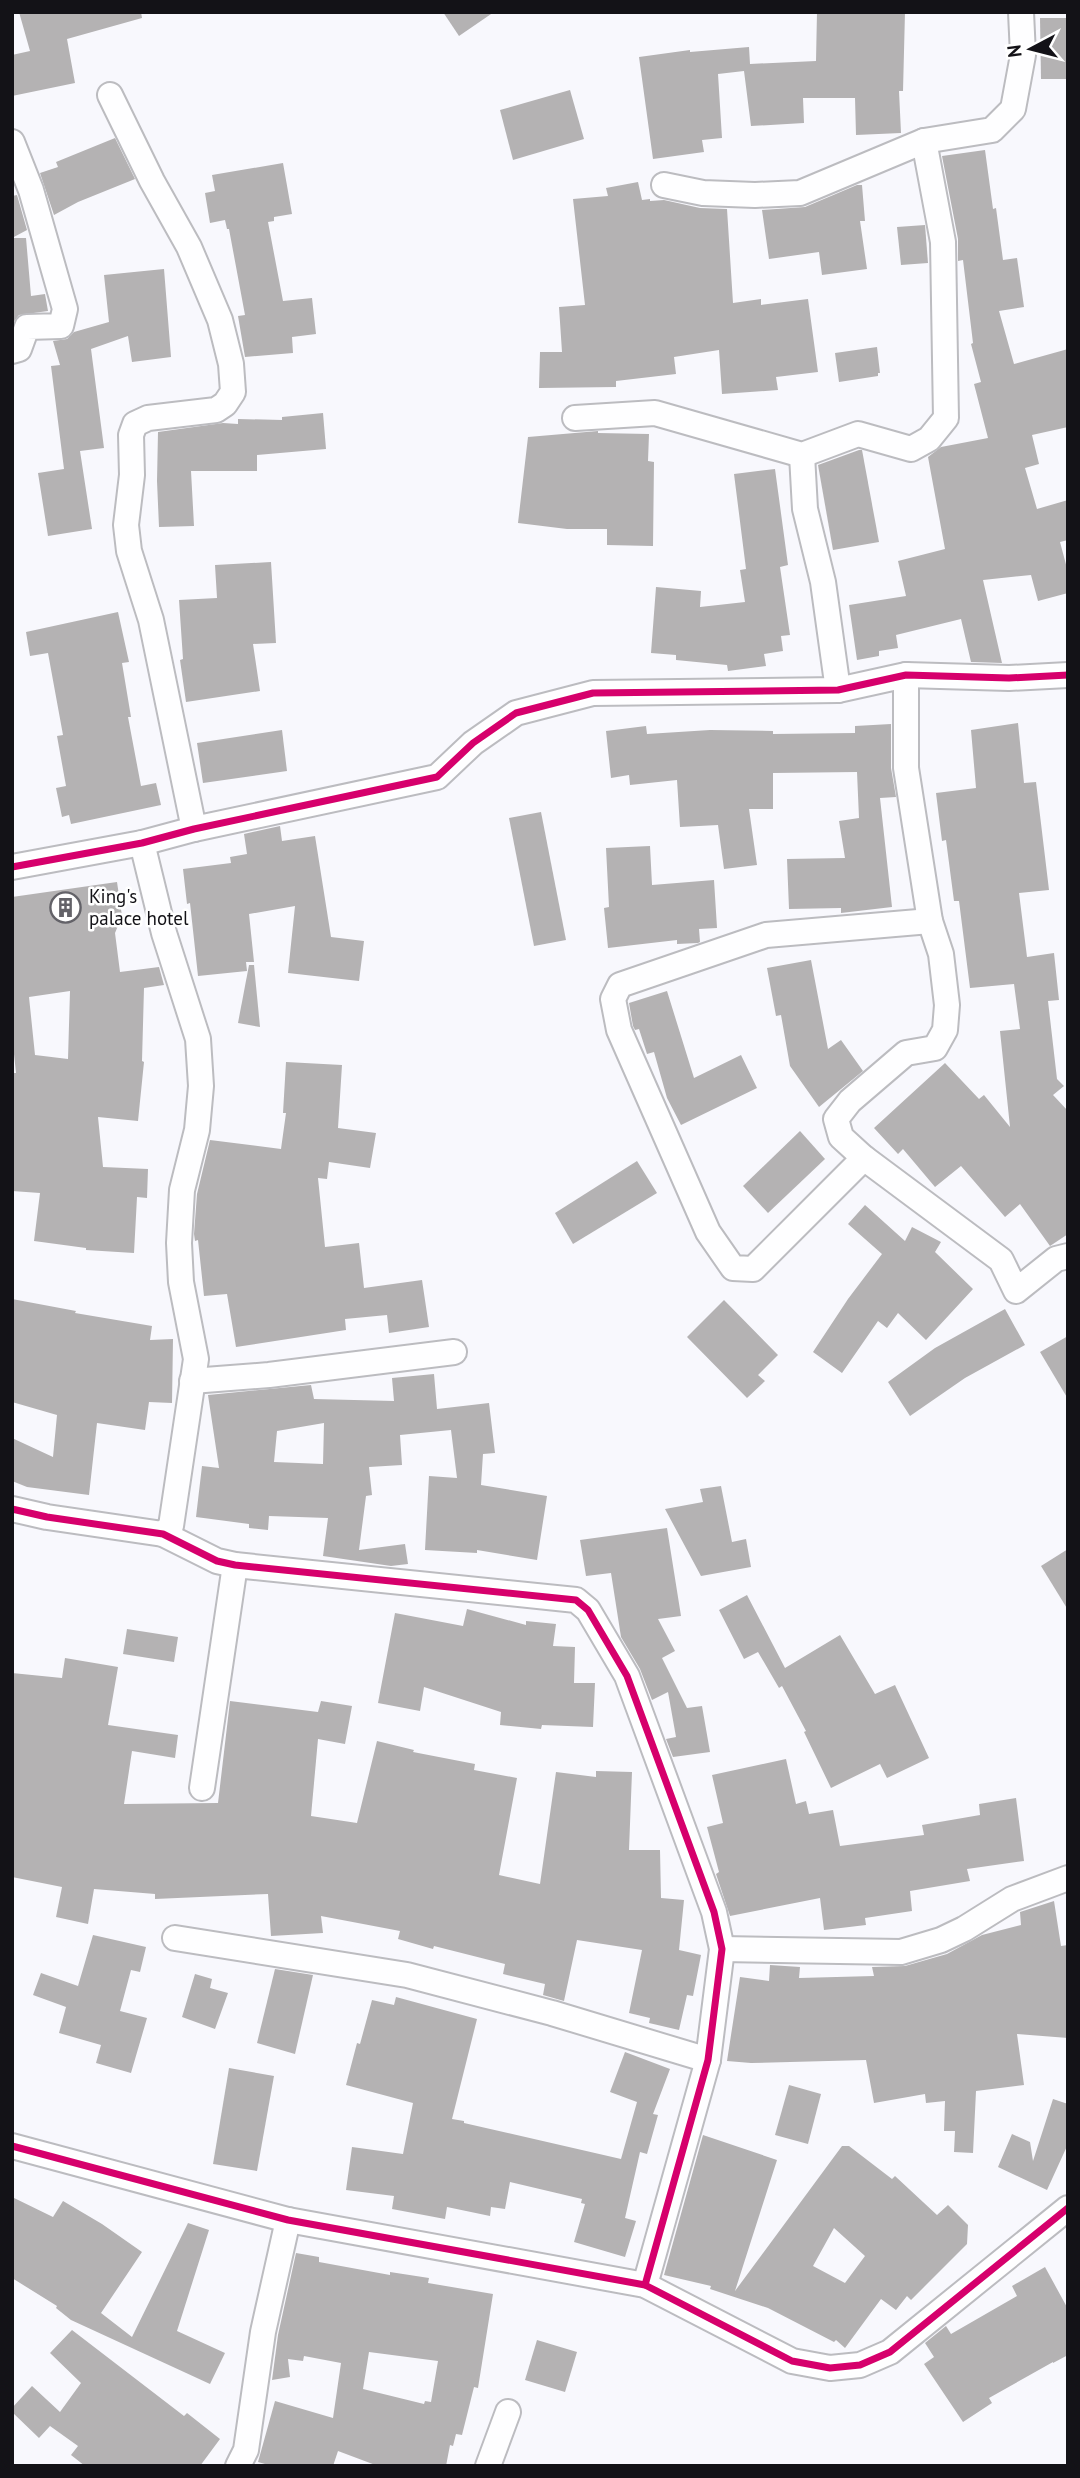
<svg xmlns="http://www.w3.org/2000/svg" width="1080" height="2478" font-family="'PT Sans',sans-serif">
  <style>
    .building { fill: #b4b2b3; fill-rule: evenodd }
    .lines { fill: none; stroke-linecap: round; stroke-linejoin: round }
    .minor-casing { stroke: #bcbcc0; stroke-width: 28 }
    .minor { stroke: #fefeff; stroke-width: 24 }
    .cycleway-casing { stroke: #fff; stroke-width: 11 }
    .cycleway { stroke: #d6006c; stroke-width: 7 }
    .labels { text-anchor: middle; stroke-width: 5; stroke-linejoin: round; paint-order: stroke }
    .poi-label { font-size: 19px; fill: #131217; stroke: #fff; text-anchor: start }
  </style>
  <rect width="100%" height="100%" fill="#f8f8fd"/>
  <!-- building -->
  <g class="building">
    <polygon points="19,12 141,12 142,18 67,39 75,83 12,96 12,55 30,51"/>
    <polygon points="443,12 494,12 459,36"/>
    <polygon points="817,12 905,12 903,91 899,91 901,133 856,135 855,98 803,98 804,123 751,126 744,71 718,74 722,138 702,140 704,152 653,159 639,57 690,50 690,52 749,47 750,64 816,61"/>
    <polygon points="1040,18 1068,18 1068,79 1041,79"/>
    <polygon points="570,90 584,139 513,160 500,110"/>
    <polygon points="115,138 135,179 78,202 54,215 40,173 58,167 56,162"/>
    <polygon points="985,150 993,209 996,208 1003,260 1017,258 1024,307 999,311 1014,364 1068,349 1068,427 1032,435 1039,464 1025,468 1037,509 1068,500 1068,540 1060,542 1068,572 1068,593 1038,601 1031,575 983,580 1002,663 971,662 961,619 896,635 898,648 879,651 879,656 857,660 849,605 906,596 898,561 945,549 928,457 941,447 988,438 974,384 981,382 971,344 973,343 963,260 958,261 958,239 942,156"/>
    <polygon points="283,163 292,214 274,217 274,221 268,222 283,301 312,298 316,334 292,337 293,353 245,357 238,316 245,315 229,229 227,229 225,220 210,223 205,193 215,191 212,175"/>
    <polygon points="638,182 642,200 650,199 650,201 664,200 700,208 727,209 733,303 761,299 761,305 808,299 818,372 776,377 778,390 722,394 719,350 674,357 676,374 616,381 616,387 539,388 540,352 562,352 559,307 585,305 573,199 608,196 606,188"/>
    <polygon points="857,185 862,185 865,221 860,221 867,269 822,275 819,252 769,259 762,210 805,207"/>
    <polygon points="17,195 27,230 12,238 26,238 31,296 45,294 48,311 19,315 12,324 12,196"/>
    <polygon points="925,225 928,263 901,265 897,227"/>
    <polygon points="164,269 171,357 132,362 128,336 91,349 104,448 80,451 92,529 48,536 38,473 64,469 51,366 60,365 53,341 67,339 74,332 109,322 104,275"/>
    <polygon points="877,347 880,373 878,373 878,376 839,382 835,353"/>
    <polygon points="323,413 326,449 257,455 257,471 191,471 194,526 159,527 157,481 158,432 223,423 238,424 238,419 282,420 282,417"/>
    <polygon points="598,431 598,433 649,434 648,461 654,462 653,546 607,545 607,529 567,529 518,523 528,437"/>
    <polygon points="859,450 862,450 879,542 833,550 818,465"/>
    <polygon points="775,469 788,565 780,567 790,635 781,636 783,651 764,654 766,666 728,671 727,665 676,660 676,655 651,653 656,587 701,591 700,607 745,602 740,570 746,569 734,474"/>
    <polygon points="271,562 276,643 253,644 260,691 186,702 180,660 183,659 179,600 217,598 215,565"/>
    <polygon points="118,612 129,662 122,663 131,717 128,717 141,786 156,783 161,805 71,824 69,815 62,817 56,788 66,786 57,736 63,735 48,653 30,656 26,632"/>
    <polygon points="1018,723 1024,783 1036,782 1049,890 1019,893 1027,957 1054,953 1059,1000 1048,1001 1057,1079 1064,1086 1053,1095 1068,1111 1068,1234 1050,1246 1020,1204 1005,1217 961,1166 935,1187 903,1149 898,1154 874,1128 945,1063 979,1099 984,1095 1010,1127 1000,1031 1020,1029 1014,984 970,988 959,901 954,901 946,840 942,841 936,793 976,788 971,730"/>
    <polygon points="891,724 891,768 896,797 880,798 892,907 841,913 841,908 789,909 787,859 845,858 839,821 859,818 857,772 773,773 773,809 749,809 757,865 724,869 718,825 680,827 677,780 630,785 629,775 611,778 606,731 646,726 647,734 710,730 773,731 773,734 855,733 855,726"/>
    <polygon points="282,730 287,771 203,783 197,743"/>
    <polygon points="541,812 566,940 534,946 509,818"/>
    <polygon points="280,826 282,841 315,836 331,937 364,941 359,981 288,973 295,906 249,914 254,962 246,962 247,971 198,976 190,903 187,904 183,869 231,863 230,857 247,854 244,834"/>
    <polygon points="650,846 652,885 714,880 717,928 699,929 700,942 698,943 677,944 677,940 608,948 604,908 609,907 606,848"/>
    <path d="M117,882l5,34 -7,17 5,39 39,-5 5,18 -20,3 -2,73 2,1 -6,59 -40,-4 5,50 45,2 -1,29 -10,-1 -3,56 -48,-3v-2l-52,-7 6,-48 -28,-2v-118h4l-4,-38v-138zM70,991l-2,68 -33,-4 -6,-58z"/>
    <polygon points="811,960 828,1049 841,1040 863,1071 819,1107 790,1066 781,1015 776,1016 767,968"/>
    <polygon points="249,965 254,965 260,1027 238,1023"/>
    <polygon points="667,991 694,1078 741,1055 757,1088 681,1125 667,1098 654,1052 647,1054 639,1029 635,1030 633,1026 629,1003"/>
    <polygon points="286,1062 342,1065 338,1128 376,1133 370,1168 329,1162 327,1179 318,1178 325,1247 359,1243 364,1288 422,1280 429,1327 389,1333 387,1315 345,1319 346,1330 236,1347 227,1294 204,1296 198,1240 195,1241 194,1234 197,1194 210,1140 281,1149 286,1113 283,1113"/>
    <polygon points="800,1131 825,1159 768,1213 743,1186"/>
    <polygon points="637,1161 657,1193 573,1244 555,1213"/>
    <polygon points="865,1205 905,1241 912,1227 941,1242 935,1252 973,1289 926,1340 898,1313 887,1328 878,1321 842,1373 813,1352 848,1299 882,1254 848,1224"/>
    <polygon points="12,1299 76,1311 75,1313 152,1326 150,1340 173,1339 172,1403 149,1402 145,1430 97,1423 89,1495 27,1487 12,1481 12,1438 53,1457 57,1415 12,1402"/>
    <polygon points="724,1300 778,1355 758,1375 765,1381 747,1398 687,1337"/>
    <polygon points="1005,1309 1025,1345 965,1378 910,1416 888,1382 935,1348"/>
    <polygon points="1068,1336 1068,1399 1040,1352"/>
    <path d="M434,1374l3,35 52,-6 6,50 -12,1 -2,31 66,11 -10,64 -60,-10v3l-52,-3 4,-74 28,2 -6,-48 -51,5 2,30 -33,2 3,28 -6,1 -7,54 46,-6 3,20 -17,2 -68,-10 5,-38 -59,-2 -1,14 -19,-2v-4l-53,-7 6,-51 17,2 -11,-73 103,-10 3,14 80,2 -2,-23zM324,1423l-1,41 -49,-2 3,-31z"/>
    <polygon points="721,1486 732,1542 746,1539 751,1567 701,1576 665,1509 703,1502 700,1489"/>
    <polygon points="667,1528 681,1616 658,1619 675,1651 662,1658 687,1708 702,1706 710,1752 673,1757 666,1739 676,1737 668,1692 652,1700 640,1669 621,1637 611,1573 586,1576 580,1540"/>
    <polygon points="1068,1549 1068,1610 1041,1566"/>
    <polygon points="747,1595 785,1668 840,1635 875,1694 895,1685 929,1758 887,1778 880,1764 831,1788 804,1732 806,1731 782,1686 779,1688 758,1652 744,1659 719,1610"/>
    <polygon points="467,1609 526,1625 526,1621 556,1624 553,1646 575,1647 574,1683 595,1683 593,1727 542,1725 541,1729 500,1725 501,1712 424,1687 420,1711 378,1703 395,1613 463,1626"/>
    <polygon points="127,1629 178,1637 174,1662 123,1654"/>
    <polygon points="65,1658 118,1667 108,1725 178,1735 175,1758 132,1751 124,1804 218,1803 230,1701 318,1712 321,1701 352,1706 345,1744 318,1739 311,1816 357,1823 377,1741 414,1750 413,1752 475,1764 474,1770 517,1778 499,1875 540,1884 556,1772 596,1777 596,1771 632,1772 629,1850 660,1850 661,1898 684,1900 679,1950 701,1955 693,1996 687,1995 679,2030 649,2023 650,2018 629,2013 642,1950 577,1940 564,2001 543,1995 545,1984 503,1974 505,1964 434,1946 433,1949 398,1939 400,1931 321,1916 323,1933 271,1936 268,1894 155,1899 155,1894 94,1889 88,1924 56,1917 62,1887 12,1877 12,1673 62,1678"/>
    <polygon points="786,1759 796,1804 806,1801 809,1814 833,1810 840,1846 924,1835 922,1825 980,1815 979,1804 1016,1798 1024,1861 967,1869 970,1881 910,1891 912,1911 865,1918 866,1925 824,1930 820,1898 730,1916 716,1874 719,1872 707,1827 723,1823 712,1775"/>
    <polygon points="1054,1901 1061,1946 1068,1945 1068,2038 1017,2034 1024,2085 976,2091 973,2153 954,2152 955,2131 944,2131 945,2101 926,2103 925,2094 874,2103 866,2060 751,2063 727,2061 740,1977 769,1981 770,1965 800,1967 799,1978 874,1976 872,1967 905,1966 947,1954 982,1935 1021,1925 1020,1912"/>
    <polygon points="93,1935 146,1947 140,1972 131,1970 120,2011 147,2018 131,2073 96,2063 101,2045 59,2033 66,2007 33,1995 41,1973 78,1986"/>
    <polygon points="275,1969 313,1975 295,2054 257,2043"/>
    <polygon points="195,1974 212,1979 210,1988 228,1993 215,2029 182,2017"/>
    <polygon points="396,1997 477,2019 452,2119 464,2121 464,2123 621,2159 637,2102 610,2092 625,2052 670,2069 653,2114 658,2115 647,2154 640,2152 625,2218 636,2221 625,2257 574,2242 585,2204 581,2203 582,2199 510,2182 505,2209 491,2207 490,2216 447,2207 445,2219 392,2209 394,2196 346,2190 352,2147 403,2154 413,2103 346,2085 357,2043 360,2044 372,2000 394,2005"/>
    <polygon points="229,2068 274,2076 257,2171 213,2164"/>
    <polygon points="789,2085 821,2094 808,2144 775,2135"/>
    <polygon points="1053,2099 1068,2104 1068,2144 1047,2190 998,2167 1012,2134 1030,2142 1033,2161"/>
    <path d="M703,2135l74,25 -42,131 107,-145h7l43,33 3,-3 42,39 11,-10 20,20 -1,19 -56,56 -4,-4 -11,14 -15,-11 -36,49 -9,-8 -2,2 -66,-34 -58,-19 1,-3 -47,-11zM834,2228l31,28 -20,27 -32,-17z"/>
    <polygon points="12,2197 53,2217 63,2201 102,2224 142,2252 101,2313 132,2337 188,2223 209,2230 177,2331 225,2353 210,2384 71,2320 56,2308 57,2306 12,2278"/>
    <path d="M296,2253l23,4v5l71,13v-3l39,6 -1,5 65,11 -15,94 -4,-1 -12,48 -6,-1 -3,12 -3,-1 -4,21h-68l-40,-15 -5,15h-61l-14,-4 17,-61 58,17 8,-55 -37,-7 -1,5 -15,-2 2,18 -18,3 6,-45zM369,2352l69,9 -7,41 -6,-1 -1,3 -61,-15z"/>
    <polygon points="1045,2267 1068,2309 1068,2355 1053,2363 1053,2362 989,2398 992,2403 963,2422 924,2364 934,2357 925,2343 946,2326 951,2334 1017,2296 1012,2286"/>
    <polygon points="72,2330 184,2416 187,2413 220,2439 200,2466 85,2466 71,2455 78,2446 50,2426 39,2438 12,2412 12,2408 32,2386 60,2412 81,2383 50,2353"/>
    <polygon points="537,2340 577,2352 565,2392 525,2380"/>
  </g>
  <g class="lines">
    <defs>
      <g id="minor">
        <polyline points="110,95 152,181 189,247 220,320 231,364 233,392 225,404 216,410 148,418 135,424 131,435 132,475 126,525 129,551 151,620 194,829"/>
        <polyline points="12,142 31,190 65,309 61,326 27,327 19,349 12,351"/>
        <polyline points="664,185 703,193 755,195 800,193 924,141 992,130 1013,109 1023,55 1021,12"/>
        <polyline points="575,418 655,413 802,455 858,434 911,449 929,439 946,418 943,242 924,141"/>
        <polyline points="802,455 805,509 823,582 838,690"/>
        <polyline points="906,675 906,768 930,921 941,954 947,1005 945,1030 935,1048 906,1053 850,1101 836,1119 841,1137 864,1158 1001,1260 1016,1291 1056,1259 1068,1256"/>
        <polyline points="142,843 164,933 198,1039 201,1086 197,1130 182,1190 179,1243 181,1282 196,1359 171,1526 163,1534"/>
        <polyline points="12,867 142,843 194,829 437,777 473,743 516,713 593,693 838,690 906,675 1009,678 1068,675"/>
        <polyline points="864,1158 753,1269 733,1268 708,1232 619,1030 613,999 620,985 766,935 930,921"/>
        <polyline points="192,1381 269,1375 454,1352"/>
        <polyline points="12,1509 47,1517 163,1534 217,1561 235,1565 576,1600 588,1610 627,1676 714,1912 722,1949 708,2060 645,2285"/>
        <polyline points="202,1788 235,1565"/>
        <polyline points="175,1938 407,1975 552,2013 708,2060"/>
        <polyline points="722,1949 901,1952 941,1940 964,1929 1012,1899 1068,1878"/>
        <polyline points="12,2146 288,2220 645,2285 792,2361 830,2368 860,2365 890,2352 1068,2208"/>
        <polyline points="238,2466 246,2450 263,2332 288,2220"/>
        <polyline points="488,2466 508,2412"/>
      </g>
    </defs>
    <!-- minor casing -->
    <use href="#minor" class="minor-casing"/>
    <!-- minor -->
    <use href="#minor" class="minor"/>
    <defs>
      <g id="cycleway">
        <polyline points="12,867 142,843 194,829 437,777 473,743 516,713 593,693 838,690 906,675 1009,678 1068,675"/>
        <polyline points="12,1509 47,1517 163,1534 217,1561 235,1565 576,1600 588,1610 627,1676 714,1912 722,1949 708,2060 645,2285"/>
        <polyline points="12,2146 288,2220 645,2285 792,2361 830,2368 860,2365 890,2352 1068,2208"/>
      </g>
    </defs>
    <!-- cycleway casing -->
    <use href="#cycleway" class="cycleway-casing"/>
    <!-- cycleway -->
    <use href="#cycleway" class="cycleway"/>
  </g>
  <!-- icons -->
  <defs>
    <symbol id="building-ring" viewBox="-11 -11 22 22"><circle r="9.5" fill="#fff" stroke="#636268" stroke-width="1.5"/><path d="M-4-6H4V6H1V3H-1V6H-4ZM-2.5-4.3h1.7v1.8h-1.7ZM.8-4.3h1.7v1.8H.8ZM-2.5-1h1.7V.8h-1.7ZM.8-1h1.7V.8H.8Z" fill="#636268"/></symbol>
  </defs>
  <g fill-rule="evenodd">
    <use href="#building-ring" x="48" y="890" width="35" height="35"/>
  </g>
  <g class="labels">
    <!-- poi labels -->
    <g class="poi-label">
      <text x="89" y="903">King's<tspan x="89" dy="22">palace hotel</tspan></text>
    </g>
  </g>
  <!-- border -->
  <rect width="1080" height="2478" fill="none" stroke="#131217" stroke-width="28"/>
  <!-- north arrow -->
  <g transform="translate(1031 49) rotate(263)" stroke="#ffffff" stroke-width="5" paint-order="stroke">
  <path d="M0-5L12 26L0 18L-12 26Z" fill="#131217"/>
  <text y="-10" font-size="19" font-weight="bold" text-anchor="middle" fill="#131217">N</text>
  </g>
</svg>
